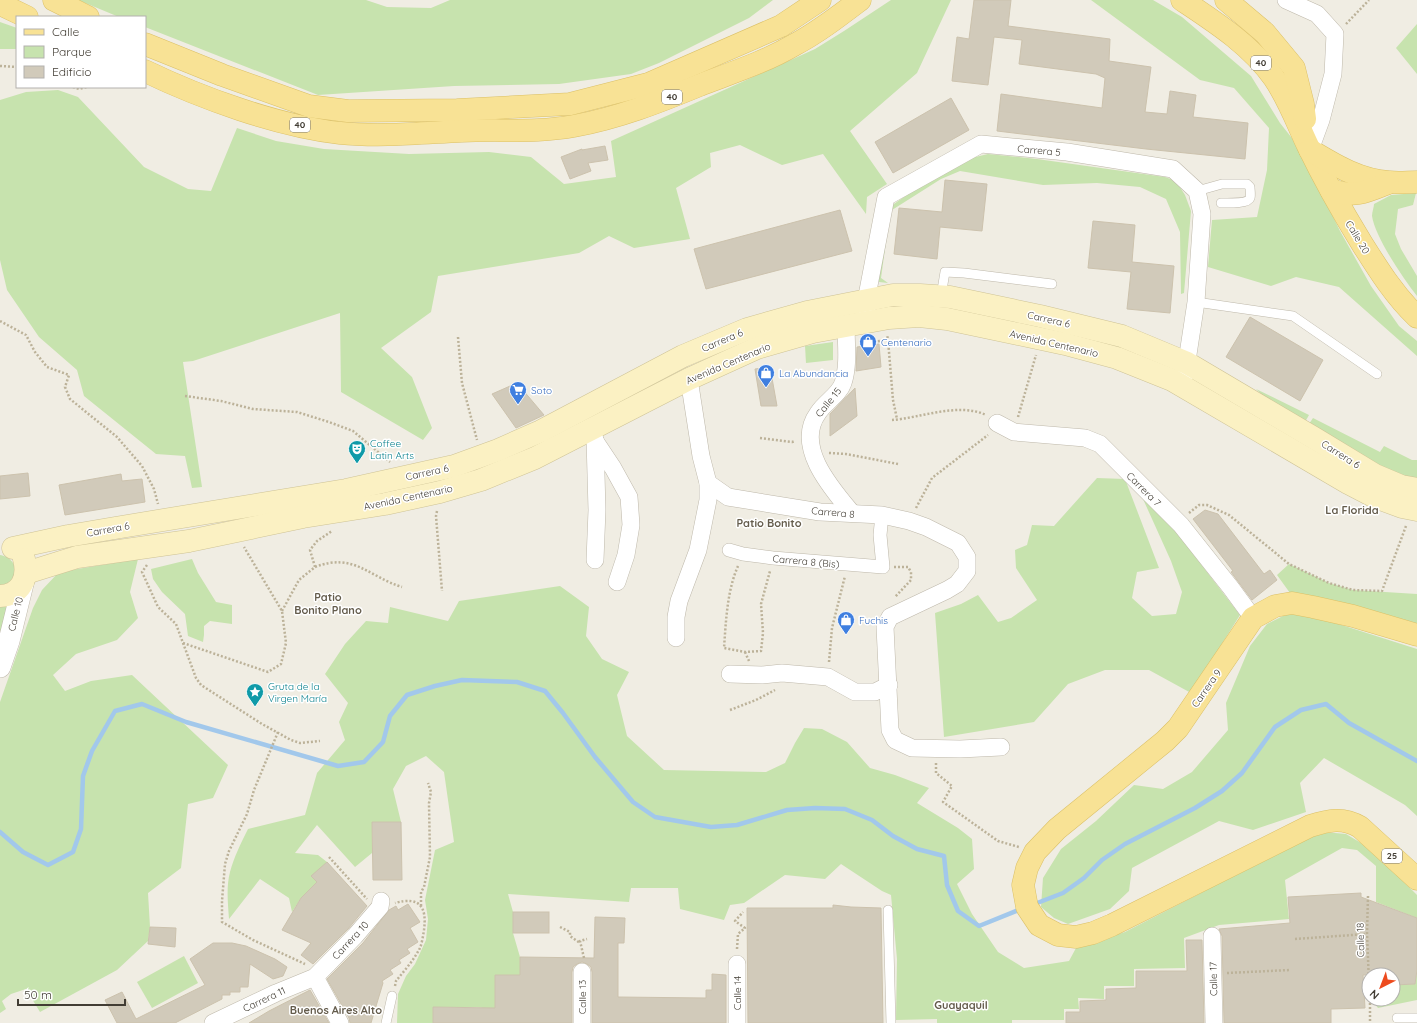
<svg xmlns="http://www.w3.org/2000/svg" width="1417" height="1023" font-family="Quicksand,sans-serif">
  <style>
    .green { fill: #c7e3ae }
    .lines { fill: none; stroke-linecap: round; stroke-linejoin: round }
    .stream { stroke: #a2c8eb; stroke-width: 4.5 }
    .building { fill: #d1caba; stroke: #ccc2ad }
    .service-casing { stroke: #beb8aa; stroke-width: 10 }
    .pedestrian-casing { stroke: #beb8aa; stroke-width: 14 }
    .minor-casing { stroke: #beb8aa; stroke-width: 18 }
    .tertiary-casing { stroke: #beb8aa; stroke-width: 22 }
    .secondary-casing { stroke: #cec396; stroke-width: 23 }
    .primary-casing { stroke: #dbc067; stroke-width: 23 }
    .path { stroke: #bcb299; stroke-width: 2.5; stroke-dasharray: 2 2; stroke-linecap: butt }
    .service { stroke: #fff; stroke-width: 9 }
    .pedestrian { stroke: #fff; stroke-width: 13 }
    .minor { stroke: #fff; stroke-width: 17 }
    .tertiary { stroke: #fff; stroke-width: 21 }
    .secondary { stroke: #fbf1c3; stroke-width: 22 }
    .primary { stroke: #f8e295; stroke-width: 22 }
    .labels { text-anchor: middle; stroke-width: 3; stroke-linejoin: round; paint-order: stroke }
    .shield { fill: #fff; stroke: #7b7771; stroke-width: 1 }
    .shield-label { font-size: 9px; font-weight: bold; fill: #423d34 }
    .street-label { font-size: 10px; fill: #423d34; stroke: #fff }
    .shop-label { font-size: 10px; fill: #366cbe; stroke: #fff; text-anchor: start }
    .culture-label { font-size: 10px; fill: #0d838f; stroke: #fff; text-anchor: start }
    .neighbourhood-label { font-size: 11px; font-weight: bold; fill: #645c4c; stroke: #fff }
  </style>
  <rect width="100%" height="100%" fill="#f0ede3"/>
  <!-- green -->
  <g class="green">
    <polygon points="78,0 366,0 387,7 431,8 450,0 773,0 749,18 659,63 631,74 559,84 454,86 318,95 145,27 145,17 119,17"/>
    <polygon points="891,0 951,0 917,73 850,131 887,184 867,197 866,214 823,154 782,165 740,145 710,153 711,167 676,188 690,239 634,248 609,236 579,253 438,276 431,312 381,348 412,377 432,428 423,440 341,392 340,313 193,361 183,362 202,487 192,488 185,456 156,454 84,396 77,370 39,337 7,290 0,260 0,100 26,92 58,90 78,97 144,167 188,189 211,191 237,128 276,141 324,149 409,154 489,152 531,157 564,184 616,177 611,141 815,49 844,31"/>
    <polygon points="1091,0 1153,0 1182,17 1251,76 1280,123 1299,147 1340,231 1371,286 1399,326 1417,341 1417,356 1339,287 1296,277 1271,286 1208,267 1212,220 1257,217 1267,170 1269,128 1234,88 1200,80"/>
    <polygon points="0,22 17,28 17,49 0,49"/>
    <polygon points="1417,24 1417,74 1396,48"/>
    <polygon points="988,154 1037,159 1165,177 1176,181 1185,195 1191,211 1184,293 1181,294 1180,232 1166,199 1140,187 1097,183 1043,185 960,171 941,179 892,210 889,220 881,278 888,283 879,282 877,277 891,206 944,169 963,160"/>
    <path d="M1416,193l-3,12 -15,4 -3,25 6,15 16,27v20c-14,-18 -42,-59 -45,-80 0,-4 2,-9 2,-12l17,-9z"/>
    <polygon points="833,342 833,360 806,363 805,346"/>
    <polygon points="1256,389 1309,415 1305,422 1264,397"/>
    <path d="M1313,418l67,34 4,-6 28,14h5v19c-40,-7 -74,-34 -108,-55z"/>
    <polygon points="1097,478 1125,479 1159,568 1137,572 1132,598 1152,616 1176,614 1182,592 1171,561 1143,499 1174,529 1240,615 1191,693 1149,670 1105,670 1068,684 1034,722 944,737 935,613 961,604 978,595 998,622 1011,618 1037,600 1016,568 1015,550 1027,545 1032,525 1054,526"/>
    <path d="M0,555c8,1 17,8 15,18 0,4 -4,8 -6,11l-9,3z"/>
    <polygon points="138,559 130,592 138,618 117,640 76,654 53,675 65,691 91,681 132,675 228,765 213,798 188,804 181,868 148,893 150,927 148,941 117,970 40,1012 26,989 11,994 2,1001 6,1009 0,1013 0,702 33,608 42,590 59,572"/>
    <polygon points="192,559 198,573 216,602 232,605 232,624 210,621 204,626 204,635 203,642 188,636 185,614 162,592 153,579 151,569"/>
    <polygon points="1289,564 1329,583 1353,590 1417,594 1417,625 1290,593 1277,575"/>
    <path d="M560,586l29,21 -3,29 16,23 27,13 -12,23 10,41 37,34 102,2 19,-9 10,-20 9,-15 18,1 25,13 23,26 25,7 34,13 -12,15 41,25 14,11 2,30 -17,15 15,30 26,38 26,16 45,-7 7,-13 49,-16 76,-39 112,-62 33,3 25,15 46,46v23l-41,-16v-36l-19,-16 -15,-2 -57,32 4,39 -70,6 -35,13 1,30 -51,1v17h-30v13l-26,-1 1,11h-15v11h-52v3h-75v-4l-41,1 1,-61 -6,-64 -9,-4 -41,-27 -16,15 -40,-4 -41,28 -14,2 -6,15 -44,-11 -2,-21h-47l-2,14 -121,-8 5,18v21l7,24v18h-25v35l-18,-3h-44v16h-36l1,-29 8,-18 9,-12 11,-24 2,-21 -3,-19 10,-50 19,-8 -10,-70 -18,-16 -20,10 -13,23 8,33 -29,1v30l-17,14 -38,-42 -22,28 23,2 9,7 -15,15 5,5 -16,16 -9,14 -3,-14 -29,-19 -31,40c-1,-15 -3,-32 1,-47 4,-15 11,-29 18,-43l57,-14 12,-42 28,-33 -6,-18 9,-19 -23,-29 20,-30 21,-23 22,2 2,-16 58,14 11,-20z"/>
    <polygon points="13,603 0,641 0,605"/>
    <polygon points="1289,613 1329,621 1417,649 1417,816 1405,805 1324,758 1300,783 1306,812 1253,830 1219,821 1132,868 1129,891 1110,909 1068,924 1054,918 1041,907 1043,878 1061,849 1096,821 1134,785 1163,789 1192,772 1228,730 1226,703 1250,646 1267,624"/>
    <polygon points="184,956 198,983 152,1008 137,982"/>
    <polygon points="1417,970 1417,1000 1378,1008 1375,1004 1375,999 1393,999 1393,985 1415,984"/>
  </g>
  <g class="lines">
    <!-- stream -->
    <g class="stream">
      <polyline points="0,832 23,852 48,865 73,852 81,829 83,776 92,751 115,711 142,704 186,722 338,766 364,762 383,742 390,716 407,695 435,686 462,680 517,682 545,691 563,713 595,757 633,802 655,817 711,827 737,825 787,810 815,808 845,809 872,820 893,836 917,849 944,856 947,885 958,911 979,926 1021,909"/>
      <polyline points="1032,905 1063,893 1084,878 1102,860 1125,844 1195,808 1222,791 1242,773 1275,727 1301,710 1326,704 1349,723 1417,761"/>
    </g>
  </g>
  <!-- building -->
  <g class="building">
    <polygon points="974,0 1011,0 1008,26 1110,39 1109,61 1151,67 1145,112 1167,114 1170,91 1196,95 1193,117 1248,123 1245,159 1146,149 997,131 1001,94 1102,108 1105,78 1096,74 1019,64 1022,40 994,37 988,85 952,81 957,37 969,39"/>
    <polygon points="951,98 969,130 893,173 875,142"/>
    <polygon points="605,146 608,160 588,163 591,171 570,179 561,157 582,149 582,150"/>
    <polygon points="945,180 987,184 982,231 940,227 937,259 894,254 899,208 942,212"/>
    <polygon points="840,210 852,251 706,289 694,249"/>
    <polygon points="1093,221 1135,225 1132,262 1174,266 1170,313 1127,309 1131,272 1088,268"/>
    <polygon points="1250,317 1323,360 1300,401 1226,357"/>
    <polygon points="879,344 881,367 856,371 857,347"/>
    <polygon points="770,367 777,406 761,406 755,369"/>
    <polygon points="517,383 544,415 516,428 492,394"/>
    <polygon points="855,388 857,416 830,436 830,414"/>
    <polygon points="28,473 30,496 0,499 0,476"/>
    <polygon points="121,474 122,481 142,479 145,502 65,515 59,485"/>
    <polygon points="1205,510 1218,514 1264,574 1270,570 1277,580 1252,600 1231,572 1233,571 1193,519"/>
    <polygon points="372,822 401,822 402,880 373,880"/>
    <polygon points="327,862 367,906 348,929 313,964 301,955 311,943 282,930 301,898 317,882 311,876"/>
    <polygon points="1361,893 1361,897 1417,918 1417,970 1415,984 1393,985 1393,975 1363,975 1365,1008 1331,1009 1331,1023 1224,1023 1222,936 1219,929 1290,923 1288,897"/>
    <polygon points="408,904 420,922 410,928 418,942 407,949 410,953 399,960 401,963 390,970 393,974 382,981 383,983 371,1023 350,1023 349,1018 327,979 363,943 389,910 396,906 398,910"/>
    <polygon points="833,905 851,907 881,908 883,1023 748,1023 747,908 833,908"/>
    <rect x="513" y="912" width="36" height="21"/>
    <polygon points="595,917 625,918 624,943 618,943 618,997 706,998 706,990 712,990 712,974 726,975 726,1023 592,1023 592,972 591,967 587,964 582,962 577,964 573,967 572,972 572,1023 433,1023 433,1007 495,1008 495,975 520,975 520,957 594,958"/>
    <polygon points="150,927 176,928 175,947 148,944"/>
    <polygon points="1186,940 1202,940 1204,1023 1066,1023 1066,1012 1080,1012 1080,1001 1106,1000 1106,989 1136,988 1136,971 1187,971"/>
    <polygon points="213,943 232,943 246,946 275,959 287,967 283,976 273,979 250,964 248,987 240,987 240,992 230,992 230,995 222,995 222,999 175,1023 117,1023 105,1000 122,992 136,1019 205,985 190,959"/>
    <polygon points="310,990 329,1023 249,1023 269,1011"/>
  </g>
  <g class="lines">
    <defs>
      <g id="service">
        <path d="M1197,191l25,-7h25l3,3c0,3 1,8 0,11 -2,6 -23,5 -29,5"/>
        <polyline points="941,296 945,272 964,273 1052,284"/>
        <polyline points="1196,302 1293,316 1377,374"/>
        <polyline points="888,910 891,1023"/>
        <polyline points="1397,1018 1417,1018"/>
        <polyline points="386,1023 392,996"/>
      </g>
      <polyline id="pedestrian" points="729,550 743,554 773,558 883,567 880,535 882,515"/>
      <g id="minor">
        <polyline points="1286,0 1317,14 1335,34 1333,74 1321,120 1310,150"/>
        <polyline points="867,312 866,301 886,197 981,144 1067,152 1173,169 1197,191 1202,214 1196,302 1185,374"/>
        <path d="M846,325c0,18 3,40 -3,58 -4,12 -18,19 -25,30 -24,33 13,75 34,100"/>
        <polyline points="997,423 1014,432 1085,438 1100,444 1181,525 1231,588 1253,618"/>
        <polyline points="595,439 597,510 595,560"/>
        <polyline points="595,441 613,468 629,497 631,525 626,555 617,582"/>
        <polyline points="708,483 728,497 820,512 882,515 909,521 926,527 958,543 967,557 967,571 957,584 947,590 890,617 885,627 890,730 895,740 912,748 960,749 1001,747"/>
        <polyline points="676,638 676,617 679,601 698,550 708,500 708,483 701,456 689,379"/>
        <polyline points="730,674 762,675 782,673 828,677 855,692 875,692 889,685"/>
        <polyline points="1212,936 1214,1023"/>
        <polyline points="315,977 340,1023"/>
        <polyline points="213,1023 276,993 315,977 355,936 380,907 381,901"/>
        <polyline points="582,1023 582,972"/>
        <polyline points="737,1023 737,964"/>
      </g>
      <polyline id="tertiary" points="0,667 9,641 23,584"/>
      <g id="secondary">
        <polyline points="13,548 68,536 115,528 346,490 454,466 498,450 541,431 683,356 747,329 807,312 893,295 920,295 950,297 1040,316 1122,336 1187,363 1314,438 1375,475 1401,486 1417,489"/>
        <polyline points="26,573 77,557 189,541 303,517 385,504 440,492 481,480 535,458 689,379 757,348 813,332 889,318 919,316 947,319 1065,344 1117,358 1172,380 1348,483 1375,497 1402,507 1417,510"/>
        <path d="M0,596c21,-1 29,-18 24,-37"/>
      </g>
      <g id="primary">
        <polyline points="54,0 88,17"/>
        <path d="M1182,0c33,22 69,45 92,78 15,22 23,45 34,68 16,33 34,65 53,96 17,27 33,53 56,75"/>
        <polyline points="1226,0 1265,33 1294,68 1303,104 1305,119"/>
        <polyline points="0,4 27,17"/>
        <polyline points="145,44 222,75 309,106 348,111 457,110 570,104 648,84 781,26 820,0"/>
        <path d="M145,71c56,27 133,55 195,62 40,4 80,0 121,-2 37,-2 76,2 113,-5 44,-8 85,-24 126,-41 31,-12 65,-23 94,-40 23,-12 45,-29 66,-45"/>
        <path d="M1310,150c25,15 49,30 79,32 9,1 19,0 28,0"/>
        <path d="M1331,190c23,8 35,2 57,-7"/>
        <path d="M1417,635l-64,-19 -40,-9 -21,-4 -17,3 -22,12 -75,110 -13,13 -108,88 -22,23 -8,16 -4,17 4,22 12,18 19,10 18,2 17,-4 19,-8 198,-99c19,-6 33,-9 50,1l57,52"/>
      </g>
    </defs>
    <!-- service casing -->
    <use href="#service" class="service-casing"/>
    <!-- pedestrian casing -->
    <use href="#pedestrian" class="pedestrian-casing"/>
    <!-- minor casing -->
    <use href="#minor" class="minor-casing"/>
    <!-- tertiary casing -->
    <use href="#tertiary" class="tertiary-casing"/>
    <!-- secondary casing -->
    <use href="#secondary" class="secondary-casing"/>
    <!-- primary casing -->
    <use href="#primary" class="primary-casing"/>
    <!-- path -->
    <g class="path">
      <polyline points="1346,24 1369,0"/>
      <polyline points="0,66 17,67"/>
      <polyline points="73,87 79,89 87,87"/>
      <polyline points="0,321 26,335 35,352 47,367 69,375 65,387 70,399 117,437 142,466 154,489 158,504"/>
      <polyline points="458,337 462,383 477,440"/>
      <polyline points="888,340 893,400 897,419"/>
      <polyline points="862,343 888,340 887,335"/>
      <polyline points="185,396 221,401 253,409 297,412 329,422 353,431 390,462"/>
      <polyline points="1018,417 1036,355"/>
      <path d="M892,420c28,-2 67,-18 94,-5"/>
      <polyline points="760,438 792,442 795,441"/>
      <polyline points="829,453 846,454 898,464"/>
      <polyline points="916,508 932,478 988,435"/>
      <polyline points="437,511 436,516 442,591"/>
      <polyline points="1189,513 1199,505 1207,505 1229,515 1289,564 1329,583 1353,590 1382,591 1406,526"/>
      <polyline points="147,565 142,572 158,607 176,624 196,678 201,685 262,724 291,740 300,743 320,741"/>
      <path d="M738,566c-11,25 -12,55 -14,82l21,4 16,-1 2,-18 -2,-29 9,-33"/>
      <path d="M315,567c39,-15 54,10 87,20"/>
      <polyline points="894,567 908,567 911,572 911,580 895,597"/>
      <polyline points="282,611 299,580 315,567 310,550 317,541 332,531"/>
      <polyline points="183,643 268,672 281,664 286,643 282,611 244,547"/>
      <polyline points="745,652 749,661"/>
      <polyline points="829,662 832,628 845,576"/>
      <polyline points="730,710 756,700 775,690"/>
      <polyline points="278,732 254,790 247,814 229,851 225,864 222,901 222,922 253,940 305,964"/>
      <polyline points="936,763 936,773 952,786 943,802 998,841 1019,847"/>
      <polyline points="329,857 367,899"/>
      <polyline points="1368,896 1367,934 1369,983"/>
      <polyline points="421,906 421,892 424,887 430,857 429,803 431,792 428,783"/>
      <polyline points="560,927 570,932 570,936 580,943"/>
      <polyline points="1295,939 1367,934"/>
      <polyline points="737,949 738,934 745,928 735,921 743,912"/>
      <polyline points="584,958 580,941 587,939"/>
      <polyline points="1227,973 1290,970"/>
      <path d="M395,986l1,-5c8,-10 18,-21 24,-33 2,-5 3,-12 4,-18 3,-23 -4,-34 -29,-27"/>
      <polyline points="1370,999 1370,1023"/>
    </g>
    <!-- service -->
    <use href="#service" class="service"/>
    <!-- pedestrian -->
    <use href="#pedestrian" class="pedestrian"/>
    <!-- minor -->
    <use href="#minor" class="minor"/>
    <!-- tertiary -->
    <use href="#tertiary" class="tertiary"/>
    <!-- secondary -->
    <use href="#secondary" class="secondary"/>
    <!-- primary -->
    <use href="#primary" class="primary"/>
  </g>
  <!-- icons -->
  <defs>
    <symbol id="shop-pin" viewBox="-11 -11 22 30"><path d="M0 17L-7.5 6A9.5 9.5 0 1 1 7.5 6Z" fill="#3f7fe0" stroke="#fff"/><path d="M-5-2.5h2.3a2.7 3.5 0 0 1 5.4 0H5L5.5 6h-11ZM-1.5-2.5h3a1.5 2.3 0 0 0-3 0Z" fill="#fff"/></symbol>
    <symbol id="supermarket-pin" viewBox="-11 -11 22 30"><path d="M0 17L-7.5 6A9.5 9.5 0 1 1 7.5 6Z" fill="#3f7fe0" stroke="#fff"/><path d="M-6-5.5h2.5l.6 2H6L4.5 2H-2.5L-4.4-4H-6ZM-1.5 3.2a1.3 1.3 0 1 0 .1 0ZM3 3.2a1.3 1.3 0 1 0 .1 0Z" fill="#fff"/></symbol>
    <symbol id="theatre-pin" viewBox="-11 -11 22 30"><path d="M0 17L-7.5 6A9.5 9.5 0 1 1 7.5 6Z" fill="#0f9aa8" stroke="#fff"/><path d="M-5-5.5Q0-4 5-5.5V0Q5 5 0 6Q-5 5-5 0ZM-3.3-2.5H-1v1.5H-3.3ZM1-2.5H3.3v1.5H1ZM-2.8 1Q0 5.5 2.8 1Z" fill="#fff"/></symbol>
    <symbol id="sight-pin" viewBox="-11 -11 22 30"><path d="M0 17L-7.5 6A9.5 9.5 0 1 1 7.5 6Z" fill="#0f9aa8" stroke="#fff"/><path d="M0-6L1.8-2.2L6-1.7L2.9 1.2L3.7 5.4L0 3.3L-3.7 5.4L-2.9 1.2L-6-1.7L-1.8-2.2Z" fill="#fff"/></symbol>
  </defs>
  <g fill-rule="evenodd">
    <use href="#shop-pin" x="858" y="332" width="20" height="27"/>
    <use href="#shop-pin" x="756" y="363" width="20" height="27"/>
    <use href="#supermarket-pin" x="508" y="380" width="20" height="27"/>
    <use href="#theatre-pin" x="347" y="439" width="20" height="27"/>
    <use href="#shop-pin" x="836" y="610" width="20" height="27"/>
    <use href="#sight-pin" x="245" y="682" width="20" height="27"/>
  </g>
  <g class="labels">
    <!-- shield labels -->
    <g class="shield">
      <rect x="1251" y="56" width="20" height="14" rx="3"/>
      <rect x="662" y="90" width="20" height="14" rx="3"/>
      <rect x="290" y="118" width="20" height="14" rx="3"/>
      <rect x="1382" y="849" width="20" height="14" rx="3"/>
    </g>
    <g class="shield-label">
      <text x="1261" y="66">40</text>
      <text x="672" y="100">40</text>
      <text x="300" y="128">40</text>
      <text x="1392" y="859">25</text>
    </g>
    <!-- street labels -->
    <g class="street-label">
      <text transform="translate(1039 150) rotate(5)" y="4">Carrera 5</text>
      <text transform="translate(1358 237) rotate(59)" y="4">Calle 20</text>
      <text transform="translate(1049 319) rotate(13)" y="4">Carrera 6</text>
      <text transform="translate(722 340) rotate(-23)" y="4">Carrera 6</text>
      <text transform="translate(1054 343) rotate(13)" y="4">Avenida Centenario</text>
      <text transform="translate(728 363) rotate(-23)" y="4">Avenida Centenario</text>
      <text transform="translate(828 402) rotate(-51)" y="4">Calle 15</text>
      <text transform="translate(1341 454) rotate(32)" y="4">Carrera 6</text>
      <text transform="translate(427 472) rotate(-12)" y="4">Carrera 6</text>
      <text transform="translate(1144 489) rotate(45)" y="4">Carrera 7</text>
      <text transform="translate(408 497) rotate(-12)" y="4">Avenida Centenario</text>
      <text transform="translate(833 512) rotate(5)" y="4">Carrera 8</text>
      <text transform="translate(108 529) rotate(-10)" y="4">Carrera 6</text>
      <text transform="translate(806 561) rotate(5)" y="4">Carrera 8 (Bis)</text>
      <text transform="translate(15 614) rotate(-76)" y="4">Calle 10</text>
      <text transform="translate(1206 688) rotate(-55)" y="4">Carrera 9</text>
      <text transform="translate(350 940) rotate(-47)" y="4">Carrera 10</text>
      <text transform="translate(1360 940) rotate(-91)" y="4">Calle 18</text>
      <text transform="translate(1213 979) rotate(-91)" y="4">Calle 17</text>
      <text transform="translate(737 993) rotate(-90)" y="4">Calle 14</text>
      <text transform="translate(582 997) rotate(-90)" y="4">Calle 13</text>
      <text transform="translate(264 999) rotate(-25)" y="4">Carrera 11</text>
    </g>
    <!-- shop labels -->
    <g class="shop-label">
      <text x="881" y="346">Centenario</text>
      <text x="779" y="377">La Abundancia</text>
      <text x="531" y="394">Soto</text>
      <text x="859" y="624">Fuchis</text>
    </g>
    <!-- culture labels -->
    <g class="culture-label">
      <text x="370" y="447">Coffee<tspan x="370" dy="12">Latin Arts</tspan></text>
      <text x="268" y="690">Gruta de la<tspan x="268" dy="12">Virgen María</tspan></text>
    </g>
    <!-- neighbourhood labels -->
    <g class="neighbourhood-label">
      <text x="1352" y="514">La Florida</text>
      <text x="769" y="527">Patio Bonito</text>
      <text x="328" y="601">Patio<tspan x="328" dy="13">Bonito Plano</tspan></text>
      <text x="961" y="1009">Guayaquil</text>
      <text x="336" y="1014">Buenos Aires Alto</text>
    </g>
  </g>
  <!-- legend -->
  <rect x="16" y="16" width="130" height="72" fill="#ffffff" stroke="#b3b1ae"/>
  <rect x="24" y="29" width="20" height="6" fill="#f8e295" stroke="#b3b1ae"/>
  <text x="52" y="36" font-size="12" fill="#423d34">Calle</text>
  <rect x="24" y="46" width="20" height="12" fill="#c7e3ae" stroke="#b3b1ae"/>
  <text x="52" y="56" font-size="12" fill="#423d34">Parque</text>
  <rect x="24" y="66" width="20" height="12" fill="#d1caba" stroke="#b3b1ae"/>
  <text x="52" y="76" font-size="12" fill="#423d34">Edificio</text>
  <!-- north arrow -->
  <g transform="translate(1381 987) rotate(222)"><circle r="19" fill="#ffffff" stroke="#b3b1ae"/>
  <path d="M0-3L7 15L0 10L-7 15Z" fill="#ed4b1e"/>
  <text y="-6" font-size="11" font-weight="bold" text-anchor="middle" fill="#423d34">N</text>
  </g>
  <!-- scale -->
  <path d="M18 999v6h107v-6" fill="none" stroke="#423d34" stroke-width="2"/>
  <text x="24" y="999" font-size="12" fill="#423d34" stroke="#ffffff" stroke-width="3" paint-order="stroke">50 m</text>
</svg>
